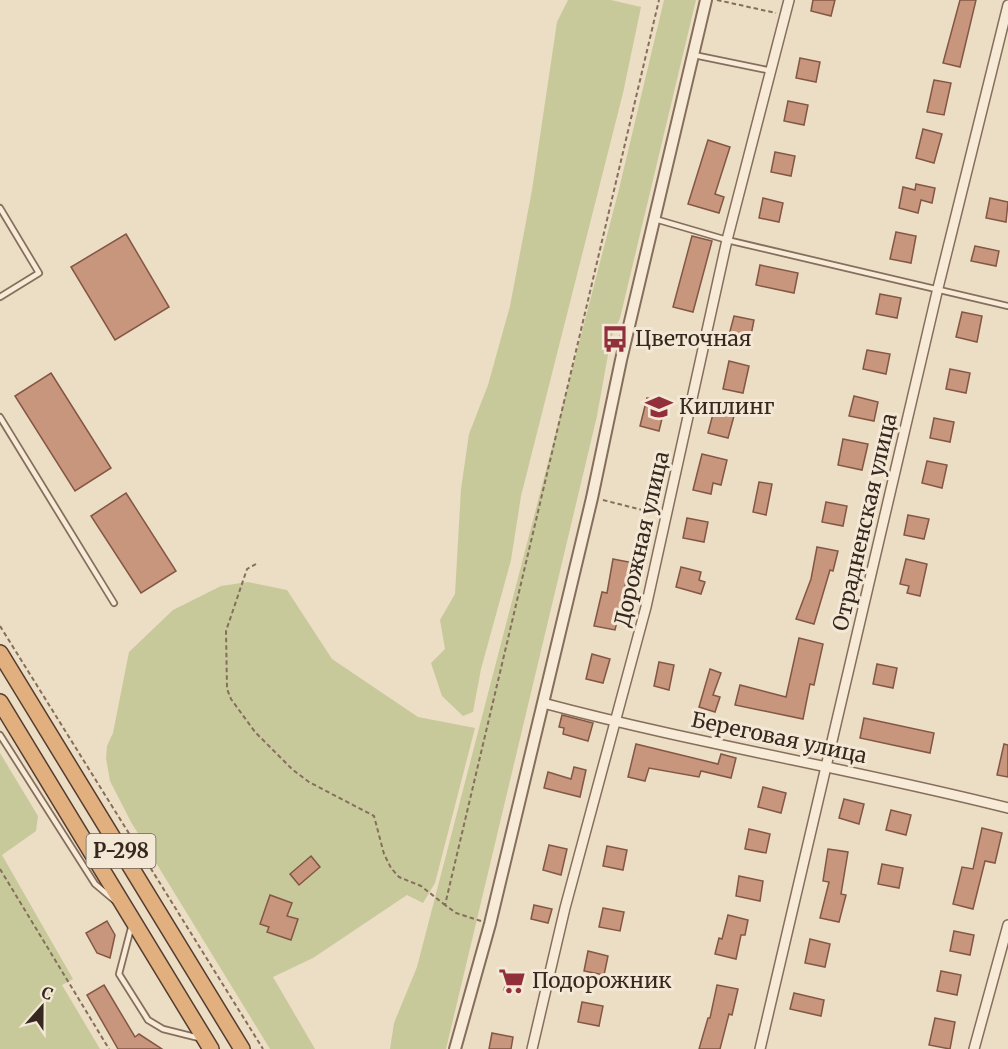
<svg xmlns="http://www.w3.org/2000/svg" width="1008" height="1049" font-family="Merriweather,serif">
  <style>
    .green { fill: #c8c99a }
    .building { fill: #c8957d; stroke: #835744; stroke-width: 1.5 }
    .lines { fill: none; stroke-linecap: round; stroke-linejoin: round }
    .service-casing { stroke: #866e5c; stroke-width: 8 }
    .minor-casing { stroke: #866e5c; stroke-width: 12 }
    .tertiary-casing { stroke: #866e5c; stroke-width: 14 }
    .trunk-casing { stroke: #543d30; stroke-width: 18 }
    .path { stroke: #866e5c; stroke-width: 2; stroke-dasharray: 4.5 3; stroke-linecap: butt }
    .service { stroke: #f7ebd8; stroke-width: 4.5 }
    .minor { stroke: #f7ebd8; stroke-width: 9 }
    .tertiary { stroke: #f7ebd8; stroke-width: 10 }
    .trunk { stroke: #e1b07e; stroke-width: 15 }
    .labels { text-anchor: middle; stroke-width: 6; stroke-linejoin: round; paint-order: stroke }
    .shield { fill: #f3e8d5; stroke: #6f6256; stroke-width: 1.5 }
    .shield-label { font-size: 20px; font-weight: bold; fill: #37281f }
    .poi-label { font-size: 21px; fill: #37281f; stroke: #f3e8d5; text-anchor: start }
    .street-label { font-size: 21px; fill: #37281f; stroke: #f3e8d5 }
  </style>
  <rect width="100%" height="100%" fill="#ecddc5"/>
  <!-- green -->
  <g class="green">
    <polygon points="568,0 611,0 641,7 623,93 521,496 511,560 481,669 473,712 463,716 442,696 431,663 445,649 440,620 455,594 461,489 469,434 488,385 510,306 532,190 557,22"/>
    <polygon points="664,0 696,0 620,318 611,338 597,416 446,1049 390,1049 394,1023 417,967 619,189"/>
    <polygon points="248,582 287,590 332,659 418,717 475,728 435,883 423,903 407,895 313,958 273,977 315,1049 270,1049 131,822 110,781 106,758 107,746 113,733 129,652 173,610 221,586"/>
    <polygon points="0,753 38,816 36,831 2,855 73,979 62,985 100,1049 0,1049"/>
  </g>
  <!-- building -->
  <g class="building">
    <polygon points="813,0 835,0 831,16 811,11"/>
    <polygon points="960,0 976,0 960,67 943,63"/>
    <polygon points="800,58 820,62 816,82 796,78"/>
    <polygon points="934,80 951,83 944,115 927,112"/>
    <polygon points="788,101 808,105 804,125 784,121"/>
    <polygon points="923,129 942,134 934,163 916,158"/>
    <polygon points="708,140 730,147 715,194 724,197 719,213 688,204"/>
    <polygon points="775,152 795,156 791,176 771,172"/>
    <polygon points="916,184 935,188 932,203 921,200 918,213 899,208 903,187 915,190"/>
    <polygon points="763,198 783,203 779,222 759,218"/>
    <polygon points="990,198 1008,202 1006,222 986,218"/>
    <polygon points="896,232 916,236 911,263 890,259"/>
    <polygon points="126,234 169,307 115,340 71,267"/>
    <polygon points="692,236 712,241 693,312 673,307"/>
    <polygon points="975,246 999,251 996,266 971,261"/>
    <polygon points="760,265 798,273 794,293 756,285"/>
    <polygon points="880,294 901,298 897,318 876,314"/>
    <polygon points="962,312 982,316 977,342 956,337"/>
    <polygon points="734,316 754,320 750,340 729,335"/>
    <polygon points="867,350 890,354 886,374 863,369"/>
    <polygon points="729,361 749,366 743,393 723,389"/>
    <polygon points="950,369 970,373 966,393 946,389"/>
    <polygon points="51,373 111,468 75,491 15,396"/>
    <polygon points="854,396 878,402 874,421 849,416"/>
    <polygon points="647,398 666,402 659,431 640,426"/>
    <polygon points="714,410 734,416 728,438 708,433"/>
    <polygon points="934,418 954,422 950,442 930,438"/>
    <polygon points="843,439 868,444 862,470 838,465"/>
    <polygon points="702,454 727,460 721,485 713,483 711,494 693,490"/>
    <polygon points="927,461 947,465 942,488 922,483"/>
    <polygon points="759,482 772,484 766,515 753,512"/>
    <polygon points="126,493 176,571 141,593 91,516"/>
    <polygon points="826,502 847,506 843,526 822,522"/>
    <polygon points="908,515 929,519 924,539 904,535"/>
    <polygon points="687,518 708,522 704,542 683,538"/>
    <polygon points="817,547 838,551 833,571 830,570 814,624 796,619 811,579"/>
    <polygon points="613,559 634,563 630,583 626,582 615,630 594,626 602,592 607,593"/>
    <polygon points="906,559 927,564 920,596 907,593 909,586 900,584"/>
    <polygon points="681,567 701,572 699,580 705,582 701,594 676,587"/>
    <polygon points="799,638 823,644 814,685 810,684 803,719 735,705 740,685 786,697"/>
    <polygon points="592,654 610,659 603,683 586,679"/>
    <polygon points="659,662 674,665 669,690 654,686"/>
    <polygon points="877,664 897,668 893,688 873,684"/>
    <polygon points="710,669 721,673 713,695 720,697 715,712 699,707"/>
    <polygon points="562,715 593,723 588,741 563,734 564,728 559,727"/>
    <polygon points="864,718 934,733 930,753 860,738"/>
    <polygon points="636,744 718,764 721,754 736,758 731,778 701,771 699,777 649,768 645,781 628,777"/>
    <polygon points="1004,744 1008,745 1008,777 997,775"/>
    <polygon points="574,767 586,770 580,797 544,788 548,772 571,779"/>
    <polygon points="763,787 786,793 781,813 758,807"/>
    <polygon points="844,799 864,804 859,824 839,818"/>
    <polygon points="891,810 911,815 906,835 886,830"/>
    <polygon points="982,828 1002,833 995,863 985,861 973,909 953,904 962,867 973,869"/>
    <polygon points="749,829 770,834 766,853 745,849"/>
    <polygon points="549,845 567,849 561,875 543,870"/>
    <polygon points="607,846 627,850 623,870 603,866"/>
    <polygon points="828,849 848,852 841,894 846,895 839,922 820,918 829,882 823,881"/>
    <polygon points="311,856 320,867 299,885 290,874"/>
    <polygon points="882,864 903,868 899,888 878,884"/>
    <polygon points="739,876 763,881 760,901 736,896"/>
    <polygon points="270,895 292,903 287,916 298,919 291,940 267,932 269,927 260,924"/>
    <polygon points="534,905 552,909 548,923 531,919"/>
    <polygon points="603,908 624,912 620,931 599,927"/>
    <polygon points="728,915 748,920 745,935 741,935 736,959 715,954 719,938 722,939"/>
    <polygon points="107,921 115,935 110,958 97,953 86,933"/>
    <polygon points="954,931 974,935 970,955 950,951"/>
    <polygon points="810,939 830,944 825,967 805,963"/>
    <polygon points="588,951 608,956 604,975 584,971"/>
    <polygon points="941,971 961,975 957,995 937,991"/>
    <polygon points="509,972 521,975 516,993 504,990"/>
    <polygon points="104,985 135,1037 139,1034 162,1049 118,1049 87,995"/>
    <polygon points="717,985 738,989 732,1015 729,1014 720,1049 699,1049 708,1018 710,1018"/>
    <polygon points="794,993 824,1000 821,1016 790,1009"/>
    <polygon points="582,1002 603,1006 599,1026 578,1022"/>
    <polygon points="935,1018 955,1022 950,1049 929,1045"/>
    <polygon points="492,1033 513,1037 511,1049 489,1049"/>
  </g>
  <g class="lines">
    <defs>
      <g id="service">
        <polyline points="694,55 772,71"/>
        <polyline points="0,208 39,273 0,297"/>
        <polyline points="655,219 727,240 1008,306"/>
        <polyline points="0,417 114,603"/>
        <polyline points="0,735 95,884 114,900"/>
        <polyline points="131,928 119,974 148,1020 163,1029 199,1038"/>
      </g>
      <g id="minor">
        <path d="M543,703c154,41 311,66 465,105"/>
        <polyline points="532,1049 565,908 646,607 727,240 789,0"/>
        <polyline points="760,1049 938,288 1008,5"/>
        <polyline points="974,1049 1008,925"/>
      </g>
      <polyline id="tertiary" points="455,1049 490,924 543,703 592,498 621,360 706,0"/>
      <g id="trunk">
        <polyline points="0,653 242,1049"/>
        <polyline points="0,702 211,1049"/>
      </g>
    </defs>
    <!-- service casing -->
    <use href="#service" class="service-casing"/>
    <!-- minor casing -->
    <use href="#minor" class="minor-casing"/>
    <!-- tertiary casing -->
    <use href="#tertiary" class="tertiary-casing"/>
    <!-- trunk casing -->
    <use href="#trunk" class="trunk-casing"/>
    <!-- path -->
    <g class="path">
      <polyline points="717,0 776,13"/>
      <polyline points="603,500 658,514"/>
      <polyline points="256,564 247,569 226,631 227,689 231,699 255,732 293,770 309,782 374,816 384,854 391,868 399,877 421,886 445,905"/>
      <polyline points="0,626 263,1049"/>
      <polyline points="0,869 109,1049"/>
      <polyline points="481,921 456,913 445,905 659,0"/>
    </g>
    <!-- service -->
    <use href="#service" class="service"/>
    <!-- minor -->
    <use href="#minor" class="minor"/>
    <!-- tertiary -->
    <use href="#tertiary" class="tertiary"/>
    <!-- trunk -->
    <use href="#trunk" class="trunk"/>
  </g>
  <!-- icons -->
  <defs>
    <symbol id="bus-bare" viewBox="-9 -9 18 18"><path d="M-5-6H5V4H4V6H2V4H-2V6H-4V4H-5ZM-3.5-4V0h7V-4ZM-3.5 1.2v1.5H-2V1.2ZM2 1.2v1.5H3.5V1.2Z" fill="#91303a" stroke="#f3e8d5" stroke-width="2.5" paint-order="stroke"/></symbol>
    <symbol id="school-bare" viewBox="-9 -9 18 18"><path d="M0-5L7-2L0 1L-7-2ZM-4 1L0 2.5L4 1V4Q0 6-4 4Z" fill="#91303a" stroke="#f3e8d5" stroke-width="2.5" paint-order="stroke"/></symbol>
    <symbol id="supermarket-bare" viewBox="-9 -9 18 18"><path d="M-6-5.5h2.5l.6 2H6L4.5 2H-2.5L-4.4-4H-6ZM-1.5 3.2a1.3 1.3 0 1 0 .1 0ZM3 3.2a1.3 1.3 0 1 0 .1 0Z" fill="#91303a" stroke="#f3e8d5" stroke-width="2.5" paint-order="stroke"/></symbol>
  </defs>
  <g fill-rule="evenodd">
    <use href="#bus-bare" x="596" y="320" width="38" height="38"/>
    <use href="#school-bare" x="640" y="388" width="38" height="38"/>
    <use href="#supermarket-bare" x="493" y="962" width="38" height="38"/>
  </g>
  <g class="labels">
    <!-- shield labels -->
    <rect class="shield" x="86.5" y="834" width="69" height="34" rx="4.5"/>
    <g class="shield-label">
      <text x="121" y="858">Р-298</text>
    </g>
    <!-- poi labels -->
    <g class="poi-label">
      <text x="635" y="346">Цветочная</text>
      <text x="679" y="414">Киплинг</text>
      <text x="532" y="988">Подорожник</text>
    </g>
    <!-- street labels -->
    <g class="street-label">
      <text transform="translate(865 522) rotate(-77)" y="7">Отрадненская улица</text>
      <text transform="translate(642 539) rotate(-77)" y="7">Дорожная улица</text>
      <text transform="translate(779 738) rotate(12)" y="7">Береговая улица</text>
    </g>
  </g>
  <!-- north arrow -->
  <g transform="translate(42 1007) rotate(21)" stroke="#f3e8d5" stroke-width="4.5" paint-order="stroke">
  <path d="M0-4.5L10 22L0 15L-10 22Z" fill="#37281f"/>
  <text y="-9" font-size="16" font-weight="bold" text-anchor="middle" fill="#37281f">С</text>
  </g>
</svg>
